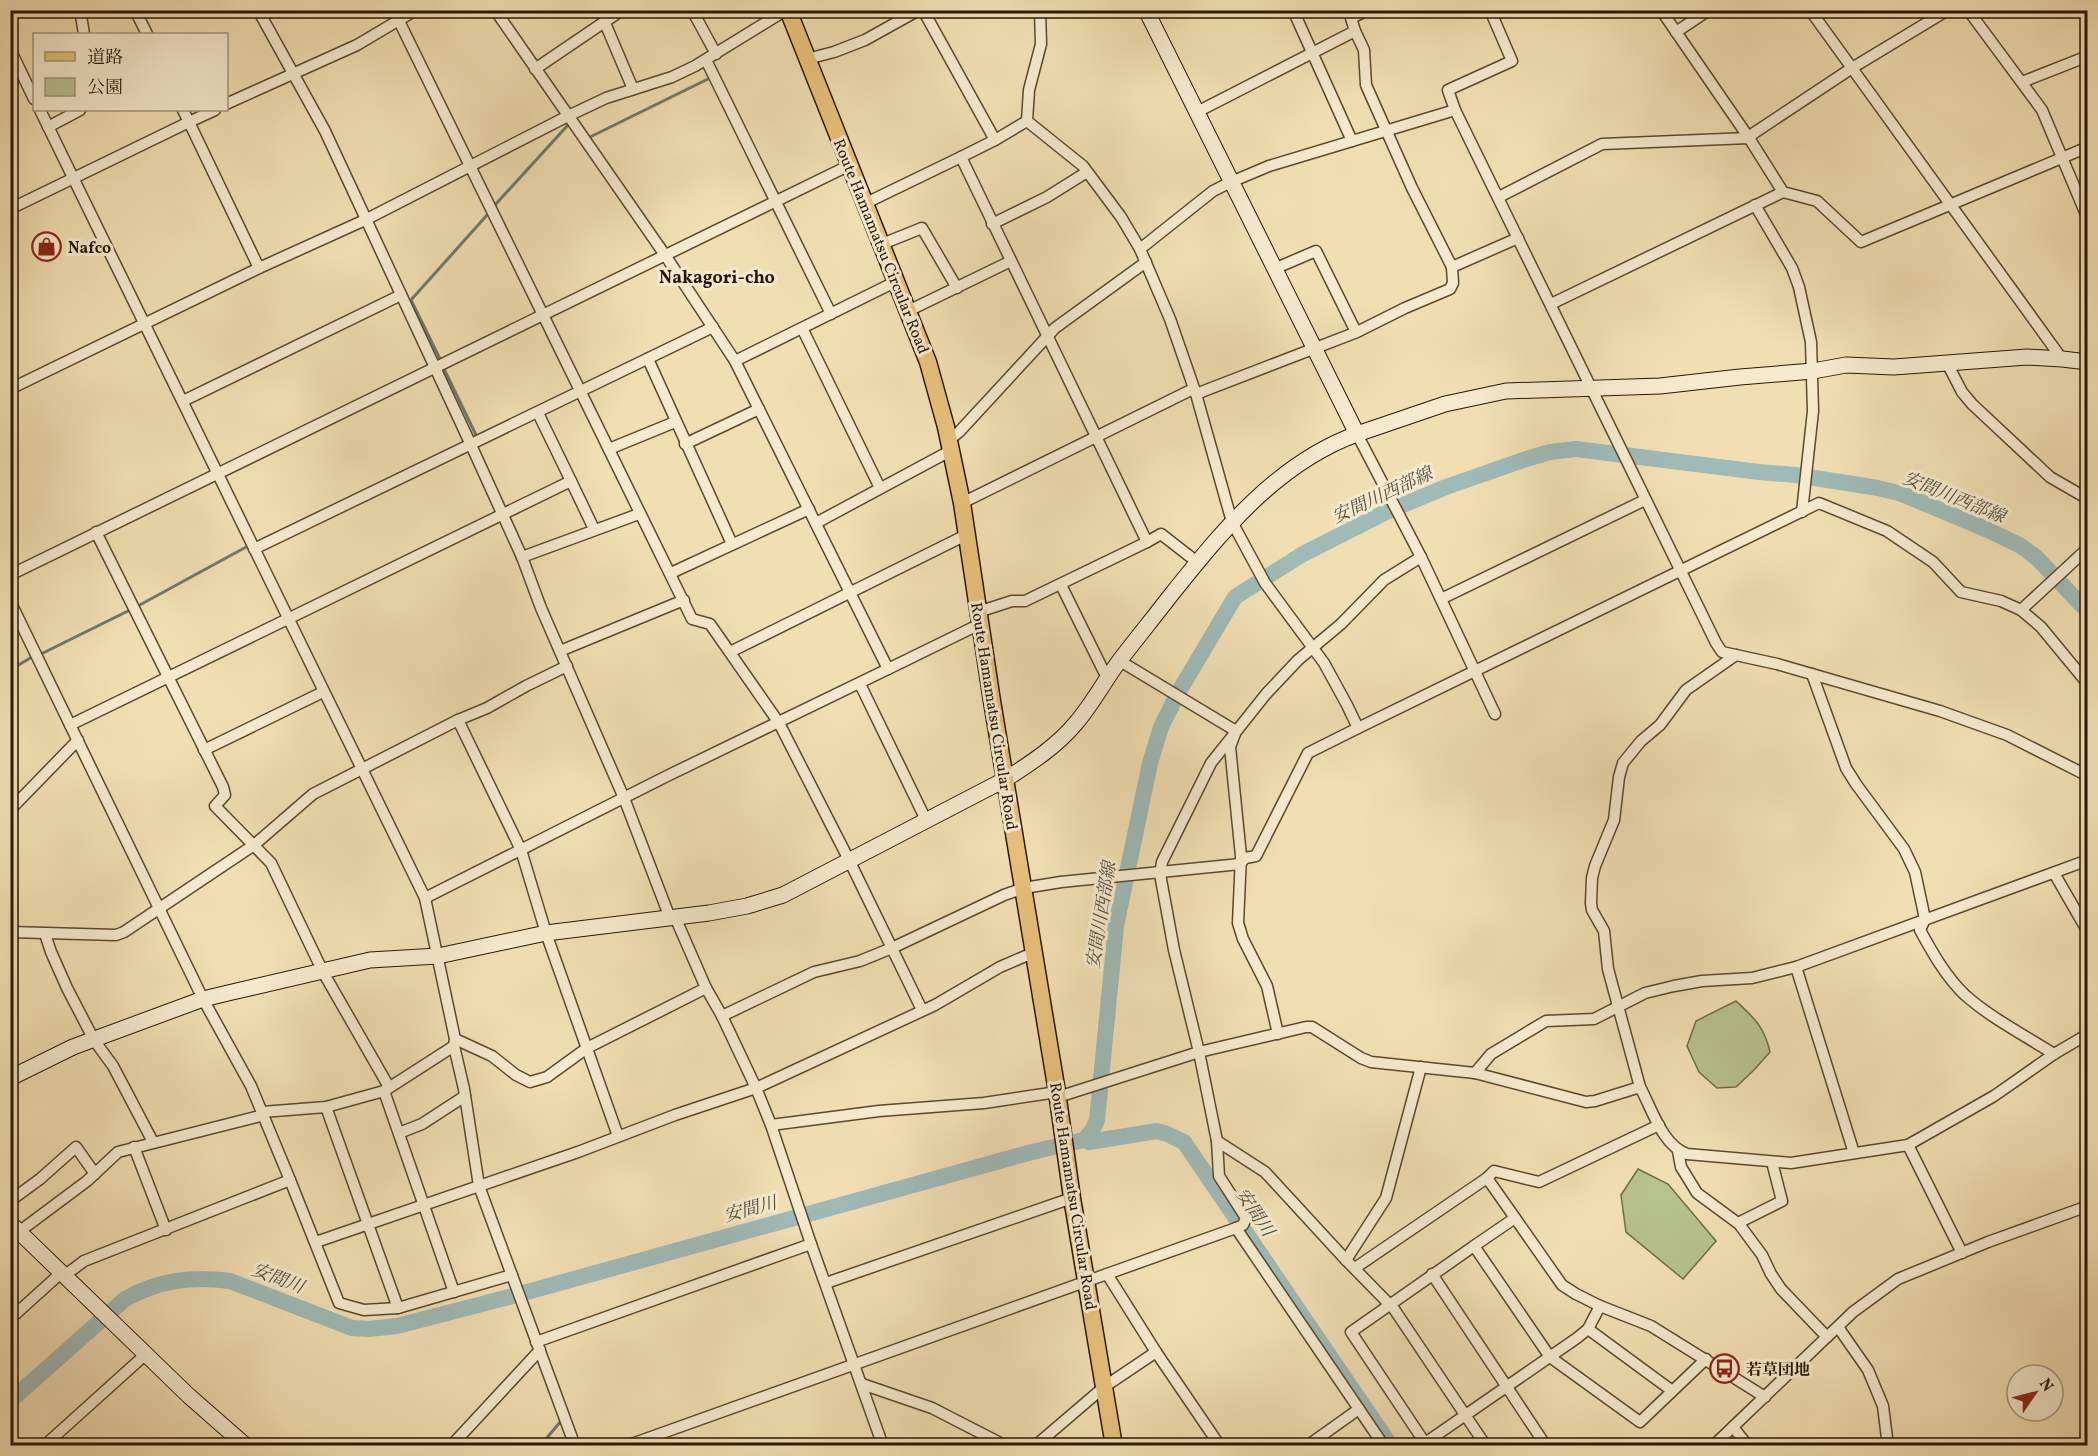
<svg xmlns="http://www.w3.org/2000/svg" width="2098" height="1456" font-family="Vollkorn,'Noto Serif JP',serif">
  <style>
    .green { fill: #b7c28f; stroke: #706c49; stroke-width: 1.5 }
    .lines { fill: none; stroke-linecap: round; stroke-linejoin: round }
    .stream { stroke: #6f786f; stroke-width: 3 }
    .river { stroke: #9fbab7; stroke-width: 16 }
    .street-casing { stroke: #5a482f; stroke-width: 13 }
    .secondary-casing { stroke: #281603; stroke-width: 17 }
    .primary-casing { stroke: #281603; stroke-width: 19 }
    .street { stroke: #f6eace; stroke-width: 10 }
    .secondary { stroke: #f6eace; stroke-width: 15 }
    .primary { stroke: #e8c07a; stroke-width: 16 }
    .labels { text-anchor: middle; stroke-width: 6; stroke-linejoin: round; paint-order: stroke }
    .street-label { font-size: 16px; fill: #281603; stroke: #f6eace }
    .poi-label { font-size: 16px; font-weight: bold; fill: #281603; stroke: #f6eace; text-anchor: start }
    .neighbourhood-label { font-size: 18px; font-weight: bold; fill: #281603; stroke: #f6eace }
    .water-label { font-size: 18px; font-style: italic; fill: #524f42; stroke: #f6eace }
  </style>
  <rect width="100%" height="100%" fill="#f1dfb3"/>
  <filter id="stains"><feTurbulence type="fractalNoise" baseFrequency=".00333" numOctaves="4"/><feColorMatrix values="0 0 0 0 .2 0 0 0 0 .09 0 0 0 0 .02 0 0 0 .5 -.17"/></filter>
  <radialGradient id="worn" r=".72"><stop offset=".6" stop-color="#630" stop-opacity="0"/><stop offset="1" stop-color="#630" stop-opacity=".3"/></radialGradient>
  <!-- green -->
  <g class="green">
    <path d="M1736,1001c18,17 28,25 34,51l-16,18 -18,17 -19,1 -18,-16 -12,-26 9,-25z"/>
    <polygon points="1638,1169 1668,1184 1716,1241 1683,1279 1626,1232 1621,1195"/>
  </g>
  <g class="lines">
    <!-- stream -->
    <g class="stream">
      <polyline points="588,138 710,78"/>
      <polyline points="495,205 568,125"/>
      <polyline points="440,359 411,300 488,214"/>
      <polyline points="444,369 476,435"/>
      <polyline points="136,607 248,546"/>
      <polyline points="43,653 130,610"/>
      <polyline points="10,670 32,657"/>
      <polyline points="540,1446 561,1421"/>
    </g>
    <!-- river -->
    <g class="river">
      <polyline points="1084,1140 1093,1129 1097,1120 1116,926 1150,763 1161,727 1178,693 1235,597 1303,554 1386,512 1446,487 1526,459 1550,452 1576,449 1759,472 1796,475 1878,488 1902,494 1988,530 2021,546 2037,558 2088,612"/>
      <path d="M10,1401l115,-102c34,-19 67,-23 105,-18l122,47 17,1 28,-3 112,-29 523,-145 52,-12 5,2 68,-11 10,3 17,8 207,304"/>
    </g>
    <defs>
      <g id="street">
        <polyline points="80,10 84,34"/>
        <polyline points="135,10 147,34"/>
        <polyline points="258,10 325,131 471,445 522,557 541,608 624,798 670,918"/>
        <polyline points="495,10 665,255 735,361 888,669 980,624"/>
        <polyline points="692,10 716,54"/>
        <polyline points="923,10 995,140"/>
        <polyline points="1293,10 1352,141"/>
        <polyline points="1503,10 1493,17 1512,61 1448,90 1455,110 1716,643 1722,652 1777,664 1940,711 2007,735 2088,776"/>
        <polyline points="1661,10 1749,138 1783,192 1817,201 1861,242 2088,147"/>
        <polyline points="1810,10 2062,359"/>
        <polyline points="1968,10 2042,110 2088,219"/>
        <polyline points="10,13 16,10"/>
        <polyline points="399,21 692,619 710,624 779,723 850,862 922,1010"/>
        <polyline points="605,23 633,89"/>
        <polyline points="1355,31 1364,50 1366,85 1412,188 1452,267"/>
        <polyline points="1676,32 1709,10"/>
        <polyline points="10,49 34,99"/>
        <polyline points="807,59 834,52 865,40 919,10"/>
        <polyline points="706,60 831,314"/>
        <polyline points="535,69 622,10"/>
        <polyline points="2022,82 2088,56"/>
        <polyline points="226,104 357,45 416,10"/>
        <polyline points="40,110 425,898 455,1039 454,1046 464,1089 479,1186 575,1446"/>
        <polyline points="183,110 189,122 215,110"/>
        <polyline points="1197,112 1355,31 1351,18 1368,10"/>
        <polyline points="48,127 80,110"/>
        <polyline points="1499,197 1602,144 1749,138 1754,133 1852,68 1948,10"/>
        <polyline points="866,203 961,157"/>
        <polyline points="1755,205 1792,268 1799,287 1811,342 1813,411 1802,512"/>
        <polyline points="10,209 189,122 259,268"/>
        <polyline points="992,224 1047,197 1087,172"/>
        <polyline points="882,244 922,228 957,288"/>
        <polyline points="1140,249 1213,191 1231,182 1269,166 1455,110"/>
        <polyline points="1274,269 1316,251 1356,332"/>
        <polyline points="1551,304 1783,192"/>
        <polyline points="908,311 1011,261"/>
        <polyline points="802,328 880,488"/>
        <polyline points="648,359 732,544"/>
        <polyline points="735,361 897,281"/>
        <polyline points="1947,363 1962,392 1972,404 2050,477 2088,499"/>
        <polyline points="10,389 259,268 365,220 568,116 606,98 672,77 695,66 786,10"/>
        <polyline points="1196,394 1357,332 1405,308 1450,289 1453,283 1452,267 1518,238"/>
        <polyline points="183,401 401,295"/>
        <polyline points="538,413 571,481"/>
        <polyline points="1357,434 1421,557 1495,714"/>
        <polyline points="948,441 959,432 1055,328 1146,262"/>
        <polyline points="685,444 759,409"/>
        <polyline points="609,449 675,422"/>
        <polyline points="962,503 1193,389"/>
        <polyline points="816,523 950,451"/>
        <polyline points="96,532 223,787 225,795 215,806 271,863 323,972 389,1087"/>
        <polyline points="1147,542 1161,534 1197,562"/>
        <polyline points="254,549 713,327"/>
        <polyline points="522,557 639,514"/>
        <polyline points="671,573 809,509"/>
        <polyline points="10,575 850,165"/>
        <polyline points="1061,585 1108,680"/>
        <polyline points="1441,599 1645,500"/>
        <polyline points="10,601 203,999 251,1086 290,1180 84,1261 64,1276"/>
        <polyline points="2021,610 2088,548"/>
        <polyline points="978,612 1012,601 1025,601 1147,542 961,157 995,140 1027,121"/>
        <polyline points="560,651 684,600"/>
        <polyline points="730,652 966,535"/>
        <polyline points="1120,661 1236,731 1230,747 1241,856 1238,923 1243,939 1267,986 1278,1034"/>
        <path d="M1812,674l34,94 10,16 48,65 11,23 10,47 -5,11c12,22 26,47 45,65 26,23 59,40 89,59"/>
        <polyline points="860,684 926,820"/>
        <polyline points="458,720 521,850 546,933 618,1136"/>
        <polyline points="70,725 571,481 594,529"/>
        <polyline points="1358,728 1819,503 1887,531 1933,562 1961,592 2001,601 2021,610 2041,627 2088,684"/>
        <polyline points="204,750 323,692"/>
        <polyline points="10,810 78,740"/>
        <polyline points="2054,873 2088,932"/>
        <polyline points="425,898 667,776 888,669"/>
        <polyline points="675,917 706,988 722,1016 814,972 860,961 892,948 1004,895 1024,888 1061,882 1240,864 1245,858 1256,856 1308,753 1358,728 1347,705 1324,663 1265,583 1232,522 1196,394 1170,319 1140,249 1121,217 1083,166 1027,121 1029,90 1041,44 1040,10"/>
        <polyline points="10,932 116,935 124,932 254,845 313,794 458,720 487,708 526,686 567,666"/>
        <polyline points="45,934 51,952 67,988 94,1040 113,1066 153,1142"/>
        <polyline points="1796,967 1854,1153"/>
        <polyline points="722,1016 756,1088 771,1125 811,1244 883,1446"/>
        <polyline points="455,1039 492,1056 516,1075 530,1082 547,1077 587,1048 706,988"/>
        <polyline points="1421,1067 1386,1198 1346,1260 1394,1309 1486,1446"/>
        <polyline points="1475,1073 1491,1054 1546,1021 1594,1019 1645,993 1674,986 1702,981 1752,978 1796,967 2088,860"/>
        <polyline points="1640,1087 1608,969 1604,931 1592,910 1591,903 1592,878 1595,866 1614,820 1619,777 1623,763 1641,741 1660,725 1686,690 1736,655"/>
        <polyline points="384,1091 454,1292"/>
        <path d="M1058,1097l141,-45 107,-25h6l49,31 10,4 104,11 111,29 9,-1 45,-14c12,22 22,58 47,67l104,9 117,-18 86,-49 60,-42 34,-20"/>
        <polyline points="326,1107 398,1308"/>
        <polyline points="262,1112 326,1107 384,1091 454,1046"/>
        <polyline points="771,1125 879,1111 984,1103 1057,1092"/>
        <polyline points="399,1133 422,1124 465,1096"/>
        <polyline points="1217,1141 1265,1172 1346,1260"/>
        <polyline points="1908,1145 1962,1253"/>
        <polyline points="134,1147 166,1230"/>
        <polyline points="1678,1151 1681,1167 1697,1193 1739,1224 1762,1255 1771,1274 1781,1289 1827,1337"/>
        <polyline points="1487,1178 1494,1171 1539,1182 1659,1125"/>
        <polyline points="290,1180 339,1303 364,1310 398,1308 512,1275"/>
        <polyline points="10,1201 40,1179 76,1147 95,1174"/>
        <polyline points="1515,1218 1474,1246 1550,1357 1640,1422 1706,1359"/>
        <polyline points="1738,1223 1782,1201 1772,1162"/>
        <polyline points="1236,1228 1384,1446"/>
        <polyline points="20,1231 87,1181 118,1152 264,1115"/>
        <polyline points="316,1242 578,1152 675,1115 756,1088 935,1005 1000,967 1035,952"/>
        <polyline points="1474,1246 1351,1332 1425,1443 1577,1338 1588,1329 1600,1306"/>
        <polyline points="1355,1268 1487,1178 1562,1285 1576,1294 1600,1306 1651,1326 1765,1397"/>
        <polyline points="1107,1274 1236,1228 1243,1225 1246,1218 1219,1176 1217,1141 1199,1052 1174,950 1160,874 1162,862 1211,763 1266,694 1298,660 1341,624 1384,580 1421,557"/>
        <polyline points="1432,1274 1546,1446"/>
        <polyline points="826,1283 1072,1198"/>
        <polyline points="10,1319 61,1273"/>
        <polyline points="1838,1327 1868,1370 1883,1406 1888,1446"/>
        <polyline points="1588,1329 1671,1390"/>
        <polyline points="536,1342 811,1244"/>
        <polyline points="862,1384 932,1408 1006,1446"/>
        <polyline points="1733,1427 1748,1446"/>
        <polyline points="44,1446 146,1354"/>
        <polyline points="451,1446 540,1350"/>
        <polyline points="626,1446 1107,1274 1156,1352 1220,1446"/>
        <polyline points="1035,1446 1104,1387 1156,1352"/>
        <polyline points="1307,1446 1359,1409"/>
        <polyline points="1713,1446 1853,1312 1898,1279 1988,1242 2088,1206"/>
      </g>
      <g id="secondary">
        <polyline points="1146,10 1357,434"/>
        <path d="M10,1078l63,-31 130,-48 25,-6 142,-33 68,-4 108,-23 163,-20 38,-7 36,-11 223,-116c25,-16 51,-33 70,-56 17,-20 29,-43 44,-63 17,-22 34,-43 51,-65 51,-64 106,-132 186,-161l88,-30 61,-13 154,-5 80,-9 73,-6 33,-6 48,2 133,-10 35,2 26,3"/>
        <polyline points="10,1223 189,1396 246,1446"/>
      </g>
      <polyline id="primary" points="788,10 928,362 946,427 962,503 992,701 1057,1092 1072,1198 1114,1446"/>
    </defs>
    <!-- street casing -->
    <use href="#street" class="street-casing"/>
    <!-- secondary casing -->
    <use href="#secondary" class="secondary-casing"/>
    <!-- primary casing -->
    <use href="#primary" class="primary-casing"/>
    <!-- street -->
    <use href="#street" class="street"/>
    <!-- secondary -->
    <use href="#secondary" class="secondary"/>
    <!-- primary -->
    <use href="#primary" class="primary"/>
  </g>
  <!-- icons -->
  <defs>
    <symbol id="shop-ring" viewBox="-11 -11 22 22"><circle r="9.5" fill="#f6eace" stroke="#8f2418" stroke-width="1.5"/><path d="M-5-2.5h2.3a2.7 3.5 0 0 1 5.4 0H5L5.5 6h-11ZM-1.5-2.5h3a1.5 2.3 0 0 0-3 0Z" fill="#8f2418"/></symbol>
    <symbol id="bus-ring" viewBox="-11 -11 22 22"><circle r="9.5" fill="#f6eace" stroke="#8f2418" stroke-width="1.5"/><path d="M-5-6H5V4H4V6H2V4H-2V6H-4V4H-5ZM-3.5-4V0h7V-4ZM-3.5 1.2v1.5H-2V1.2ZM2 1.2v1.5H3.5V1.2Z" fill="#8f2418"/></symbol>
  </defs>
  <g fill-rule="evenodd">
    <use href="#shop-ring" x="30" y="230" width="33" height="33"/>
    <use href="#bus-ring" x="1708" y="1352" width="33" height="33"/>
  </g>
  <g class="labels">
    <!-- street labels -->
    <g class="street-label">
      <text transform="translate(882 246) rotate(68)" y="6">Route Hamamatsu Circular Road</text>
      <text transform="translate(995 716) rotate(81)" y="6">Route Hamamatsu Circular Road</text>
      <text transform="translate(1074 1196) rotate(81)" y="6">Route Hamamatsu Circular Road</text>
    </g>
    <!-- poi labels -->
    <g class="poi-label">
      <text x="68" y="253">Nafco</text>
      <text x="1746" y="1375">若草団地</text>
    </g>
    <!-- neighbourhood labels -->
    <g class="neighbourhood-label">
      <text x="717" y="283">Nakagori-cho</text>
    </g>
    <!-- water labels -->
    <g class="water-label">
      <text transform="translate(1382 495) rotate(-25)" y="6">安間川西部線</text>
      <text transform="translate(1954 497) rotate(22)" y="6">安間川西部線</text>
      <text transform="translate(1101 915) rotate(-81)" y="6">安間川西部線</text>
      <text transform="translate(750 1209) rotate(-15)" y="6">安間川</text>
      <text transform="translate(1255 1212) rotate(56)" y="6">安間川</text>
      <text transform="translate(278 1278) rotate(21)" y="6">安間川</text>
    </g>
  </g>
  <!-- margin -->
  <rect width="2098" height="1456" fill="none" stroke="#f1dfb3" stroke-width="36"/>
  <rect x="12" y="12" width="2074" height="1432" fill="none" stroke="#281603" stroke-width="3"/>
  <rect x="18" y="18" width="2062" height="1420" fill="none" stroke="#281603" stroke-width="1.5"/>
  <!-- legend -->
  <rect x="33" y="33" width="195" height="78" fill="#f6eace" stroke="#a4957d" stroke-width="1.5"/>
  <rect x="45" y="52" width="30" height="9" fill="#e8c07a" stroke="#a4957d" stroke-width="1.5"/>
  <text x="87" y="63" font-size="18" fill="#281603">道路</text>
  <rect x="45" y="78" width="30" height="18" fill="#b7c28f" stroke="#a4957d" stroke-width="1.5"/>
  <text x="87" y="93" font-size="18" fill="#281603">公園</text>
  <!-- north arrow -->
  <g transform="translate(2035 1393) rotate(55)"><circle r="28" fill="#f6eace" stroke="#a4957d" stroke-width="1.5"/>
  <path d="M0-4.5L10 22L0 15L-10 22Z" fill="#8f2418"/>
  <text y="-9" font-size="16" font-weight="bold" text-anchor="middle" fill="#281603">N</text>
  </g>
  <rect width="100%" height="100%" filter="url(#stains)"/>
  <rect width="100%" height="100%" fill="url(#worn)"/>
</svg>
